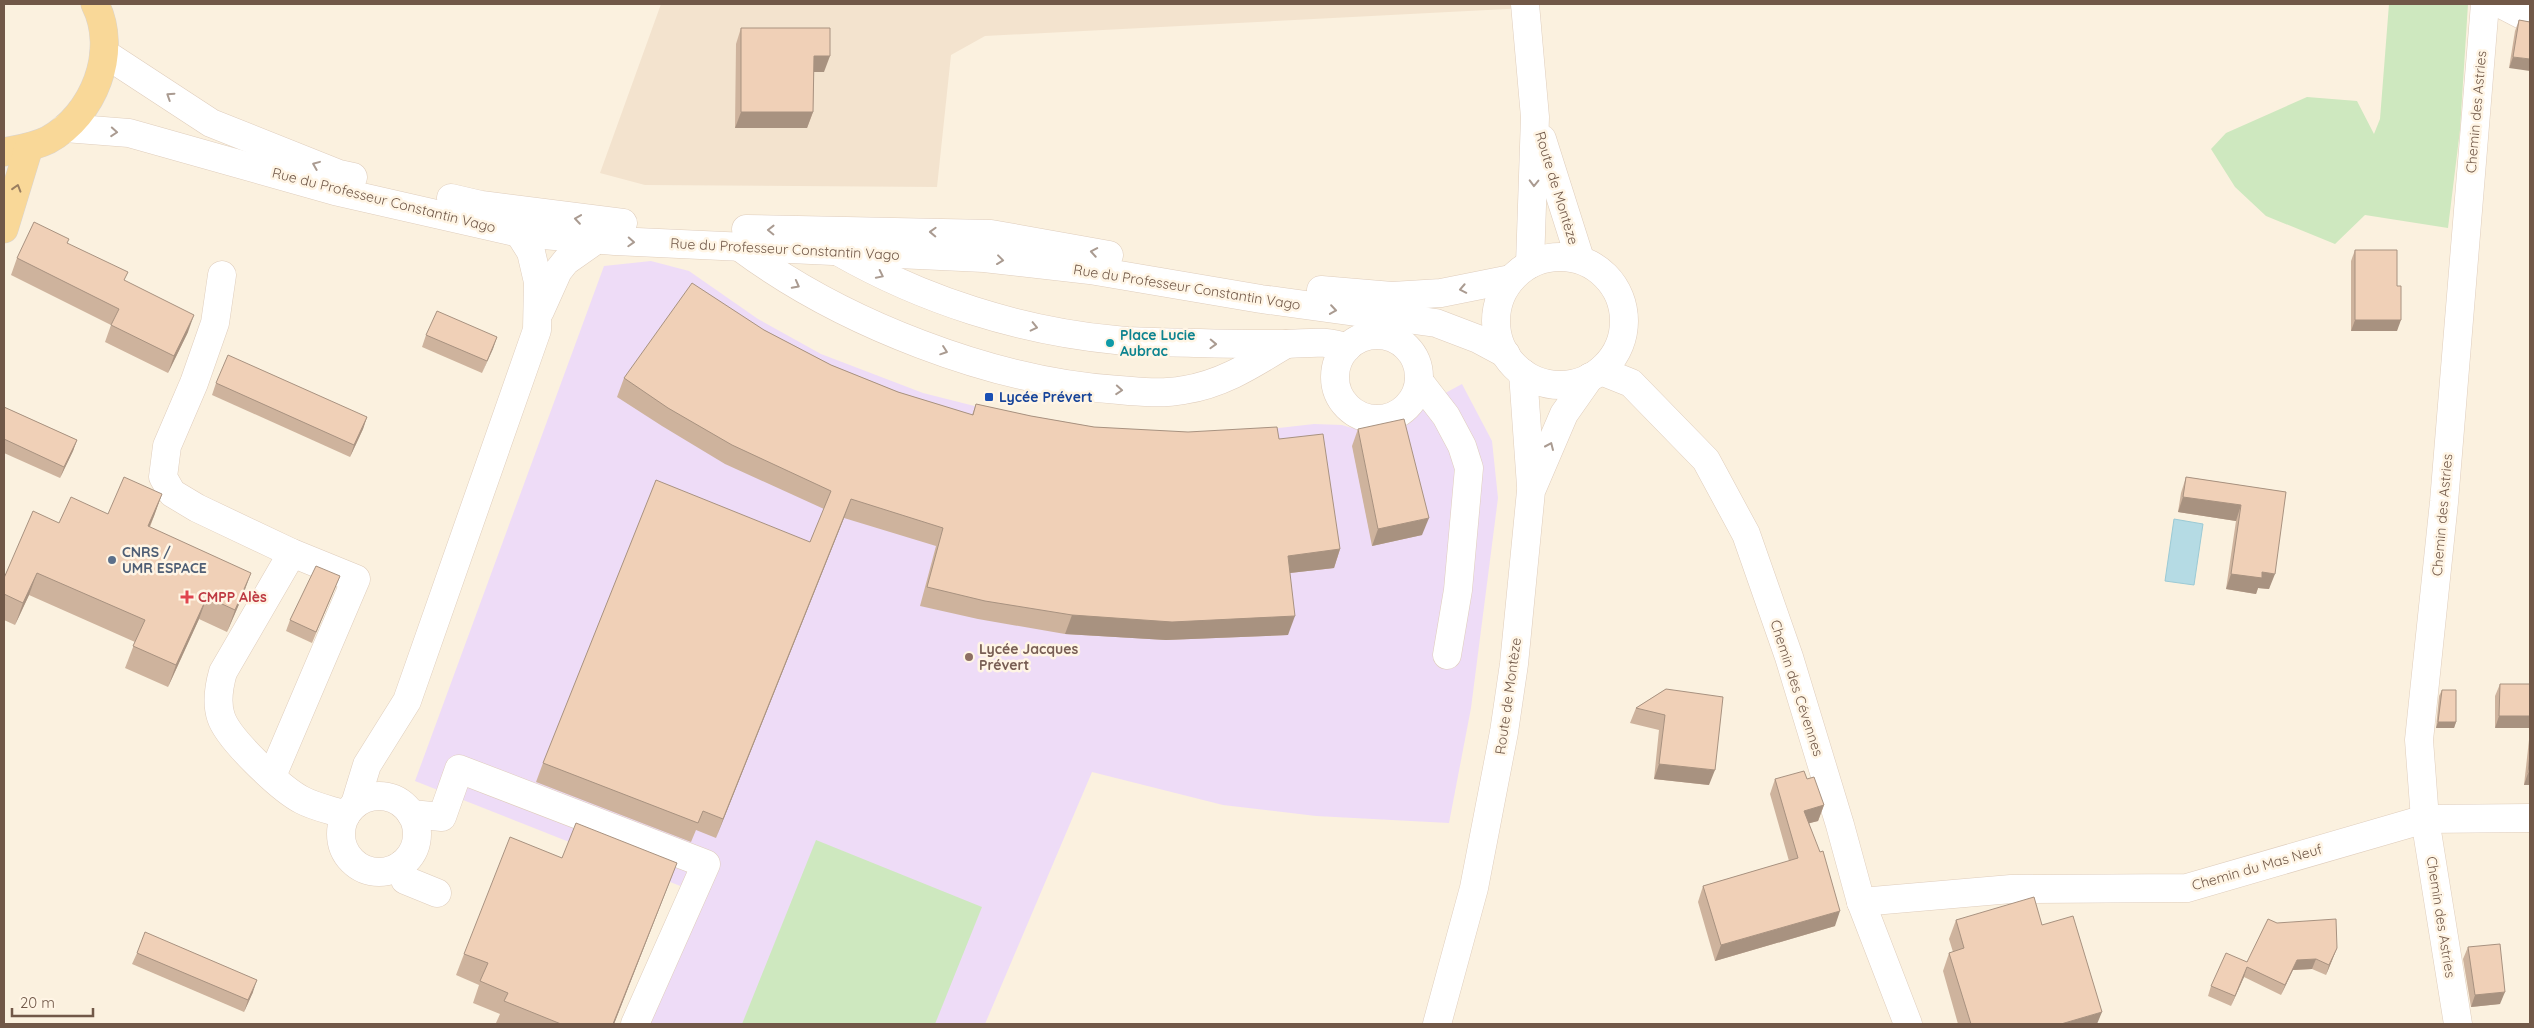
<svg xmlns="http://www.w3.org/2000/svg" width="2534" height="1028" font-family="Quicksand,sans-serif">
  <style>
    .residential { fill: #f3e3ce }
    .education { fill: #eedcf7 }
    .green { fill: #cee8bf }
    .water { fill: #b5dbe4; stroke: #9bcad5 }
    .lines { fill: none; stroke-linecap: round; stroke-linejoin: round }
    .minor-casing { stroke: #dfcdbc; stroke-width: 29 }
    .major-casing { stroke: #dad4cf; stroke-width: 29 }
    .minor { stroke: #fff; stroke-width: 28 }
    .major { stroke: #f9d898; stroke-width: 28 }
    .wall { fill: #ceb39d }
    .shaded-wall { fill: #a89280 }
    .building { fill: #f0d0b7; stroke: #a89280 }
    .oneway { stroke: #aa9b91 }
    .oneway2 { stroke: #9a7e60 }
    .culture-dot { fill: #0f9aa8; stroke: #fff5e5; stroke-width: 2 }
    .transit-dot { fill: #1a4fb4; stroke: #fff5e5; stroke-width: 2 }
    .service-dot { fill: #5c6f8a; stroke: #fff5e5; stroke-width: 2 }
    .health-dot { fill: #e0444e; stroke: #fff5e5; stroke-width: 2 }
    .education-dot { fill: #8d6e63; stroke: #fff5e5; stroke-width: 2 }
    .labels { text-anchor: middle; stroke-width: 5; stroke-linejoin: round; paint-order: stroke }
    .street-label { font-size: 14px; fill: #715848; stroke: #fff5e5 }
    .culture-label { font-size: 14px; font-weight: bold; fill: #0d838f; stroke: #fff5e5; text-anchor: start }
    .transit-label { font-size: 14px; font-weight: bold; fill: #164399; stroke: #fff5e5; text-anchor: start }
    .service-label { font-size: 14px; font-weight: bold; fill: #4e5e75; stroke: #fff5e5; text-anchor: start }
    .health-label { font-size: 14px; font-weight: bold; fill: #be3a42; stroke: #fff5e5; text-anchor: start }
    .education-label { font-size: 14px; font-weight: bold; fill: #785e54; stroke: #fff5e5; text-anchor: start }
  </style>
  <rect width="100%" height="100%" fill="#fbf1df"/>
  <!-- residential -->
  <polygon class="residential" points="661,4 1525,4 1526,8 985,36 951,55 937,187 645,185 600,173"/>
  <!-- education -->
  <polygon class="education" points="651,261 689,271 758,319 821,354 923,393 1054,426 1158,435 1269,429 1314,424 1342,425 1352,428 1397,419 1462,384 1492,441 1498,498 1471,708 1449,823 1316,816 1223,805 1092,772 985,1024 647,1024 703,895 415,781 604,266"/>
  <!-- green -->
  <g class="green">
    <polygon points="2389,4 2468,4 2460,130 2448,228 2365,215 2335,244 2266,216 2235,187 2211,149 2226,133 2307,97 2357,101 2374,134 2380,119"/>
    <polygon points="816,840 982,907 935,1024 742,1024"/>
  </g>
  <!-- water -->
  <polygon class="water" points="2174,519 2203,524 2194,585 2165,581"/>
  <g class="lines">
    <defs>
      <g id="minor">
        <polyline points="1525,4 1535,117 1530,264"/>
        <polyline points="2501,4 2530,19"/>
        <polyline points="104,53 211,123 339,174 353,177"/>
        <polyline points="65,128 129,133 335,191 519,233 615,241 984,258 1090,270 1261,299 1436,323 1478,339 1506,354"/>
        <polyline points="1542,139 1580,259"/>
        <polyline points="451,198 481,205 623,223"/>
        <polyline points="746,229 991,234 1109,255"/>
        <path d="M741,248c101,75 252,134 378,142 21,2 44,4 65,0 39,-6 69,-26 102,-46"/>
        <path d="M839,252c84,48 181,79 277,88 28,3 56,2 84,3 28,1 55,1 83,1 24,0 41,-5 64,4"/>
        <circle cx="1560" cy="321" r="64"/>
        <polyline points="222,275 215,323 194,383 167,446 163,477 172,493 197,508 292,553 356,579 272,776"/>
        <polyline points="1321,290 1392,296 1441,293 1511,279"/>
        <polyline points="540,311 558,271 566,261 596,240"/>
        <circle cx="1377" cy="377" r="42"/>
        <polyline points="1601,371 1631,383 1706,460 1746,534 1789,657 1840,825 1861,902 1908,1024"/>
        <polyline points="1523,373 1531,486"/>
        <polyline points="1419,381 1446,416 1462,446 1469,468 1458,590 1447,655"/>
        <path d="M292,553l-69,119c-4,14 -7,30 -2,45 7,22 60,72 81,83 13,7 29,10 44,15"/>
        <circle cx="379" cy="834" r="38"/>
        <polyline points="355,804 367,765 407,701 537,330 538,282 531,252 519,233"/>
        <polyline points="411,814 442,817 459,769 706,864 635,1024"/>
        <polyline points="401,865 405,880 437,893"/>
        <polyline points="1861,902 2011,889 2187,888 2425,819 2530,818"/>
        <polyline points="1437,1024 1474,888 1504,732 1514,664 1531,491 1564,414 1590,377"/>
        <polyline points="2458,1024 2425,819 2419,740 2444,502 2485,4"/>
      </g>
      <g id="major">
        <path d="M4,152c15,-3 30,-5 44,-12 46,-25 71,-89 47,-136"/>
        <polyline points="4,229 29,147"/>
      </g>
    </defs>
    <!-- minor casing -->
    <use href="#minor" class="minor-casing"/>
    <!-- major casing -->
    <use href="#major" class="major-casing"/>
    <!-- minor -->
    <use href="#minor" class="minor"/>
    <!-- major -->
    <use href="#major" class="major"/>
  </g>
  <!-- wall -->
  <g class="wall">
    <polygon points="2519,20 2530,22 2509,68 2515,31"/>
    <polygon points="741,28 824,72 814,72 813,112 807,128 735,128 736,44"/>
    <polygon points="67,243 125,281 188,332 168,373 105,342 111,325 11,275 17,258"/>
    <polygon points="2355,250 2397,331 2351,331 2351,261"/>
    <polygon points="764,330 831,365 898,392 972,415 976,404 1031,416 1094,427 1279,439 1340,549 1334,568 1290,573 1288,635 1166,640 1065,634 978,619 920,606 936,546 844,518 716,838 696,830 691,842 536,782 543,763 810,542 824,509 725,464 662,426 617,397 624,378"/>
    <polygon points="426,335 497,337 482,373 422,347"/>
    <polygon points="216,383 367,417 363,429 350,457 212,395"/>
    <polygon points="4,407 77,440 73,451 60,478 4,453"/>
    <polygon points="1358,429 1422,535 1372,546 1352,446"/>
    <polygon points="2186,477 2286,492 2269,589 2258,588 2256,594 2226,589 2236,521 2178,512 2181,493"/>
    <polygon points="162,494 150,527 243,595 227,632 199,619 168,687 125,668 135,642 29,595 15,625 4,620 4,578 59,523 108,514"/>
    <polygon points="340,576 312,643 286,631 290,620"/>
    <polygon points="2500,684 2530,684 2495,728 2495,696"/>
    <polygon points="1666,689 1709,785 1654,779 1659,730 1630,723 1636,708"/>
    <polygon points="2442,690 2456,722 2454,728 2436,728 2439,696"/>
    <polygon points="2530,731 2530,785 2524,785"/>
    <polygon points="1775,779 1807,779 1824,805 1818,821 1809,823 1835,926 1715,961 1698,902 1703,886 1789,861 1770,794"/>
    <polygon points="562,858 677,863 614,1024 500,1024 496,1023 500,1014 473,1003 479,985 456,975 464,954"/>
    <polygon points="1956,920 2097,1024 1958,1024 1943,971 1949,953 1953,952 1949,939"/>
    <polygon points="2277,923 2337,948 2326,975 2312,969 2293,970 2281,995 2244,977 2231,1006 2208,996 2211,986 2247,962"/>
    <polygon points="2468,947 2500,1004 2471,1007 2463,959"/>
    <polygon points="137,953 253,992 244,1012 132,964"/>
  </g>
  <!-- shaded-wall -->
  <g class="shaded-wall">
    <polygon points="814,56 830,56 824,72 808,72"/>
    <polygon points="2513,57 2530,59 2530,71 2509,68"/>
    <polygon points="741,112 813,112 807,128 735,128"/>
    <polygon points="194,315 188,332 168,373 174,356"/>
    <polygon points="2355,320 2401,320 2397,331 2351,331"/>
    <polygon points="497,337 493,349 482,373"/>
    <polygon points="367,417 363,429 350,457 354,445"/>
    <polygon points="77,440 73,451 60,478 64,467"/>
    <polygon points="162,494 154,516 140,548 148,526"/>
    <polygon points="2183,497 2241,505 2236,521 2178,512"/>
    <polygon points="851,499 844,518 716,838 723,819"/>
    <polygon points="1429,518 1422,535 1372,546 1378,529"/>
    <polygon points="1340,549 1334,568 1281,574 1288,556"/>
    <polygon points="2262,572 2275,574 2269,589 2258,588 2256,594 2226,589 2231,574"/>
    <polygon points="37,573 29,595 15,625 23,603"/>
    <polygon points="251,573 243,595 227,632 235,610"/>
    <polygon points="207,597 199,619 168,687 176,665"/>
    <polygon points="1072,615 1295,616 1288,635 1166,640 1065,634"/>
    <polygon points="2499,716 2530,716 2530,728 2495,728"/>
    <polygon points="2438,722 2456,722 2454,728 2436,728"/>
    <polygon points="1659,764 1715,770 1709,785 1654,779"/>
    <polygon points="2528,773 2530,773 2530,785 2524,785"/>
    <polygon points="1824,805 1818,821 1799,826 1804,811"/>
    <polygon points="677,863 614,1024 613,1024"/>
    <polygon points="1840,911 1835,926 1715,961 1721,945"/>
    <polygon points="2337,948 2333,958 2326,975 2329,965"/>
    <polygon points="2316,959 2312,969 2293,970 2281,995 2285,985 2297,960"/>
    <polygon points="2247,967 2244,977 2231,1006 2235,996"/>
    <polygon points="257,980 253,992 244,1012 248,1000"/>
    <polygon points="2505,992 2500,1004 2471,1007 2475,995"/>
    <polygon points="2102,1012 2097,1024 2061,1024"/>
  </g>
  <!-- building -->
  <g class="building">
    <polygon points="2519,20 2530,22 2530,59 2513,57"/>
    <polygon points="741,28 830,28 830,56 814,56 813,112 741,112"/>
    <polygon points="34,222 69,239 67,243 128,272 124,280 194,315 174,356 111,325 119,309 17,258"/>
    <polygon points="2355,250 2397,250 2397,286 2401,286 2401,320 2355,320"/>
    <polygon points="692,283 764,330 831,365 898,392 973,415 976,404 1031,416 1094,427 1188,432 1277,427 1279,439 1323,434 1340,549 1288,556 1295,616 1172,622 1072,615 985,601 927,587 943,528 851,499 723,819 703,811 698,823 543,763 656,480 810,542 831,491 732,445 668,408 624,378"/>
    <polygon points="437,311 497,337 487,361 426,335"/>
    <polygon points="228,355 367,417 354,445 216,383"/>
    <polygon points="4,407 77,440 64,467 4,439"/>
    <polygon points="1404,419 1429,518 1378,529 1358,429"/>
    <polygon points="124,477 162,494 148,526 251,573 235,610 207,597 176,665 133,646 145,620 37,573 23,603 4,594 4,578 33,511 59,523 71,497 108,514"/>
    <polygon points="2186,477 2286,492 2275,574 2262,572 2262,578 2231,574 2241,505 2183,497"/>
    <polygon points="316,566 340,576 316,632 290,620"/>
    <polygon points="2500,684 2530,684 2530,716 2499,716"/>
    <polygon points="1666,689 1723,697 1715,770 1659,764 1665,715 1636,708"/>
    <polygon points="2442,690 2456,690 2456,722 2438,722"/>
    <polygon points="2530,754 2530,773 2528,773"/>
    <polygon points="1804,771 1807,779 1814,777 1824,805 1804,811 1820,852 1823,851 1840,911 1721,945 1703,886 1798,858 1775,779"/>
    <polygon points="576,823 677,863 613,1024 561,1024 504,1001 508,993 480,981 488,963 464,954 510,837 562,858"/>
    <polygon points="2034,897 2042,925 2073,916 2102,1012 2061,1024 1971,1024 1949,953 1964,948 1956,920"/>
    <polygon points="2268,919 2277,923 2336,919 2337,948 2329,965 2316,959 2297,960 2285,985 2247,967 2235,996 2211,986 2226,953 2247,962"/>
    <polygon points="145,932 257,980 248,1000 137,953"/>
    <polygon points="2500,944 2505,992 2475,995 2468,947"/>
  </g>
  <!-- one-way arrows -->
  <defs><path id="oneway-chevron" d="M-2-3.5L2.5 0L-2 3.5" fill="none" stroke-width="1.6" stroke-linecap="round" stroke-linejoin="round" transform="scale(1.25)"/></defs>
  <g class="oneway">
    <use href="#oneway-chevron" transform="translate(170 96) rotate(-147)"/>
    <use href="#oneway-chevron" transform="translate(114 132) rotate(4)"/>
    <use href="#oneway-chevron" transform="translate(316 165) rotate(-158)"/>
    <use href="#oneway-chevron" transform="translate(1534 183) rotate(91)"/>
    <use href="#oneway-chevron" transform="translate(578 219) rotate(-172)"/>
    <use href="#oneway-chevron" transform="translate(771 230) rotate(-179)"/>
    <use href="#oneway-chevron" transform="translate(933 232) rotate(-178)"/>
    <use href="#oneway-chevron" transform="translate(631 242) rotate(3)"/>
    <use href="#oneway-chevron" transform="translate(1094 252) rotate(-170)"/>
    <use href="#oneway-chevron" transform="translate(1000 260) rotate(7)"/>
    <use href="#oneway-chevron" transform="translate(880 275) rotate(26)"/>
    <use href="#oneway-chevron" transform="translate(796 285) rotate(28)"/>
    <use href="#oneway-chevron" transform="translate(1463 289) rotate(169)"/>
    <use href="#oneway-chevron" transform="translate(1333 310) rotate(8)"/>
    <use href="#oneway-chevron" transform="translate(1034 327) rotate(13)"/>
    <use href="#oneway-chevron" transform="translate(1213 344) rotate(2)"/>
    <use href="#oneway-chevron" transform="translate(944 351) rotate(19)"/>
    <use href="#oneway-chevron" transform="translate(1119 390) rotate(4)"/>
    <use href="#oneway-chevron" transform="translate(1550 446) rotate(-66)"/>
  </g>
  <use class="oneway2" href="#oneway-chevron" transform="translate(17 188) rotate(-73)"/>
  <!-- markers -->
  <circle class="culture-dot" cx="1110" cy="343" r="5"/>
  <rect class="transit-dot" x="984" y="392" width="10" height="10" rx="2.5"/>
  <circle class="service-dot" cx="112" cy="560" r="5"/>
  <path class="health-dot" d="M184.5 589.5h5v5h5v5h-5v5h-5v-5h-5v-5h5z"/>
  <circle class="education-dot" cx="969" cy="657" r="5"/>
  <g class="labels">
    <!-- street labels -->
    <g class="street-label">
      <text transform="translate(2476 112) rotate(-85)" y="5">Chemin des Astries</text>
      <text transform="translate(1557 188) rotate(73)" y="5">Route de Montèze</text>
      <text transform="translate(384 200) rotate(14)" y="5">Rue du Professeur Constantin Vago</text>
      <text transform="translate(785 249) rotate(3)" y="5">Rue du Professeur Constantin Vago</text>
      <text transform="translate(1187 287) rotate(9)" y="5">Rue du Professeur Constantin Vago</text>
      <text transform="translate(2442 515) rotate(-85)" y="5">Chemin des Astries</text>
      <text transform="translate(1797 688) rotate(72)" y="5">Chemin des Cévennes</text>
      <text transform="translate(1508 696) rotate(-82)" y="5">Route de Montèze</text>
      <text transform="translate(2257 867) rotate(-16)" y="5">Chemin du Mas Neuf</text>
      <text transform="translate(2441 917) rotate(81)" y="5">Chemin des Astries</text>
    </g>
    <!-- culture labels -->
    <g class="culture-label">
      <text x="1120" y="340">Place Lucie<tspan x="1120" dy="16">Aubrac</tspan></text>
    </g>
    <!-- transit labels -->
    <g class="transit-label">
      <text x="999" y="402">Lycée Prévert</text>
    </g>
    <!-- service labels -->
    <g class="service-label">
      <text x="122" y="557">CNRS /<tspan x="122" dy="16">UMR ESPACE</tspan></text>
    </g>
    <!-- health labels -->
    <g class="health-label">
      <text x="198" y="602">CMPP Alès</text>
    </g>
    <!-- education labels -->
    <g class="education-label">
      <text x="979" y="654">Lycée Jacques<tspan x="979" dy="16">Prévert</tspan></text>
    </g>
  </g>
  <!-- border -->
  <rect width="2534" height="1028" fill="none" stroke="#715848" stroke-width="10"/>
  <!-- scale -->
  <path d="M12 1008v8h81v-8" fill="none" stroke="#715848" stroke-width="2.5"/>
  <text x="20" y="1008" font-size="15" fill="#715848" stroke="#fff5e5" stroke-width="4" paint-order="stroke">20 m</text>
</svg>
